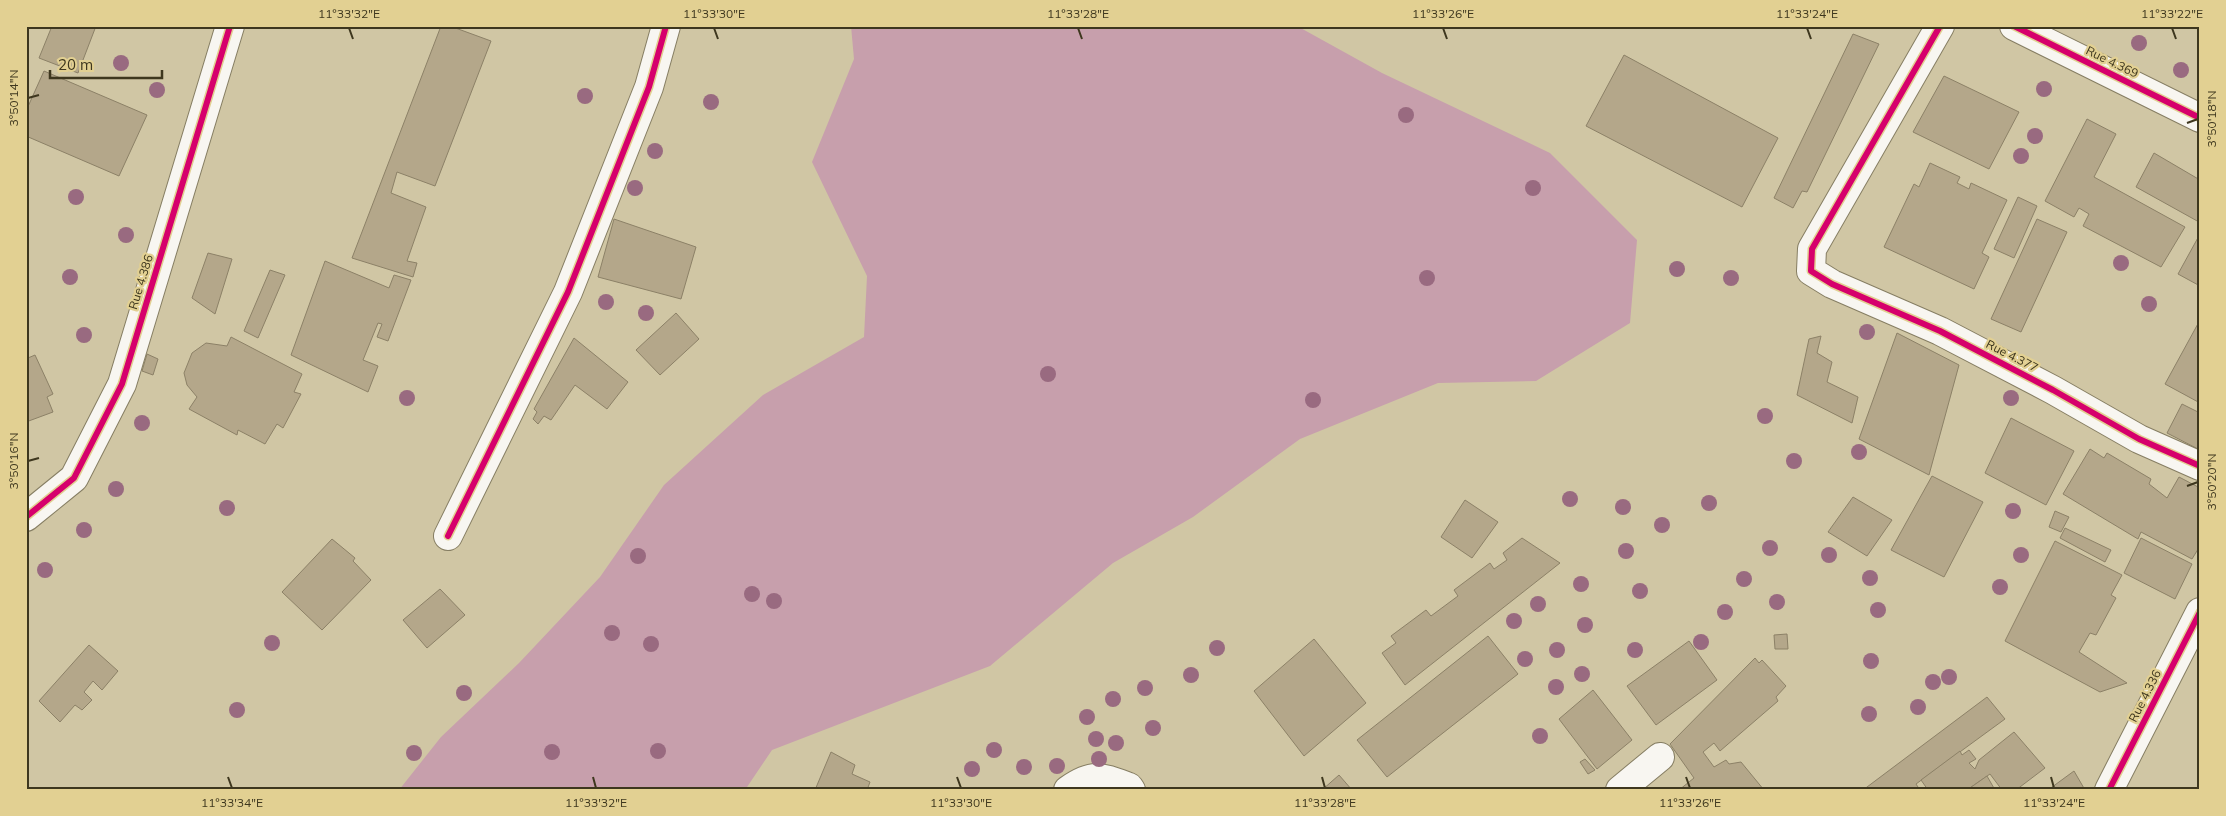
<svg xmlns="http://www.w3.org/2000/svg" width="2226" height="816" font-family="Mulish,sans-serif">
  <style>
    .forest { fill: #c79fac }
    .building { fill: #b4a78a; stroke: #8c8167 }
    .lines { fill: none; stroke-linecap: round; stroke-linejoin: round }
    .minor-casing { stroke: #867e63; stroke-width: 30 }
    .minor { stroke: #f8f6f1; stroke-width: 28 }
    .cycleway-casing { stroke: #e2d092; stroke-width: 9 }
    .cycleway { stroke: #d6006c; stroke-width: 6 }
    .tree { fill: #996a80 }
    .ticks { fill: none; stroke: #3e371e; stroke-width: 2 }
    .labels { text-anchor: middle; stroke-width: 4.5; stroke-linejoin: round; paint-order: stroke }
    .street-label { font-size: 12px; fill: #3e371e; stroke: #e2d092 }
    .neatline { fill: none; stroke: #3e371e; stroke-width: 2 }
    .ticks-label { font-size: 12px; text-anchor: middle; fill: #3e371e }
  </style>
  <rect width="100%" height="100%" fill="#d0c6a4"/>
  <!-- forest -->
  <polygon class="forest" points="851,26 1297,26 1382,73 1550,153 1637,240 1630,323 1536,381 1438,383 1300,439 1193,517 1113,563 990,666 772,750 745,790 399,790 441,737 519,663 600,577 664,485 763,395 864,337 867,276 812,162 854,59"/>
  <!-- building -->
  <g class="building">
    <polygon points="52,26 96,26 78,73 39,58"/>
    <polygon points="441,26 450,26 491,41 435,186 397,172 391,193 426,207 407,261 417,263 413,277 352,258"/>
    <polygon points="1821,26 1821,28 1792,26"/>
    <polygon points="1853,34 1879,44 1807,192 1802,191 1793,208 1774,198"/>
    <polygon points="1624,55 1778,138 1742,207 1586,126"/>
    <polygon points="44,71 147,115 119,176 26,136 26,111"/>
    <polygon points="1944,76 2019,112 1989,169 1913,132"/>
    <polygon points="2087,119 2116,134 2094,177 2185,227 2161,267 2083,226 2089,214 2079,208 2074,217 2045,201"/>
    <polygon points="2154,153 2200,180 2199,222 2136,187"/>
    <polygon points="1930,163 1960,177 1957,183 1969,189 1971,183 2007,200 1982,253 1989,257 1974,289 1884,247 1914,184 1919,187"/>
    <polygon points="2018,197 2037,206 2014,258 1994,249"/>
    <polygon points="614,219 696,247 681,299 598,277"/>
    <polygon points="2037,219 2067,232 2021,332 1991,319"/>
    <polygon points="2200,234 2200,286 2178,274"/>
    <polygon points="208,253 232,259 215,314 192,298"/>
    <polygon points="325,261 389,288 394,275 411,280 388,341 377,337 382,324 378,323 363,360 378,366 368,392 291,355"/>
    <polygon points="270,270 285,275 258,338 244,331"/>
    <polygon points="676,313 699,339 660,375 636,350"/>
    <polygon points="2200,320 2200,403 2165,384"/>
    <polygon points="1897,333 1959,365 1929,475 1859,439"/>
    <polygon points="1821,336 1817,353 1832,362 1827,382 1858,397 1852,423 1797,395 1809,339"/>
    <polygon points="231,337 302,374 294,392 301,394 283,428 277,424 265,444 238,430 237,435 189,409 197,397 187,385 184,373 192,353 206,343 227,346"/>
    <polygon points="574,338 628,382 607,409 575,385 551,420 544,416 538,424 533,419 537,412 534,409"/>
    <polygon points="26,354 28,358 35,355 53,394 47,397 53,412 26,422"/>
    <polygon points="147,354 158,359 153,375 142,371"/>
    <polygon points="2182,404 2200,413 2200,450 2167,433"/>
    <polygon points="2011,418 2074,451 2046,505 1985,473"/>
    <polygon points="2090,449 2104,458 2107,453 2151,479 2149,484 2167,498 2179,477 2200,488 2200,546 2192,559 2141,532 2138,539 2063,494"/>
    <polygon points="1932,476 1983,502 1944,577 1891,550"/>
    <polygon points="1853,497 1892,520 1867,556 1828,532"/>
    <polygon points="1465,500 1498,522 1472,558 1441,537"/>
    <polygon points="2055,511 2069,517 2061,532 2049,527"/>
    <polygon points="2065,528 2111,550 2105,562 2060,538"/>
    <polygon points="1522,538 1560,563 1405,685 1382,653 1396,643 1391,636 1426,610 1431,616 1458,596 1454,590 1490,563 1494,569 1507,560 1503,553"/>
    <polygon points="2141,538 2192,564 2175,599 2124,573"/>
    <polygon points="332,539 355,558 353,561 371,580 322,630 282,592"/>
    <polygon points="2055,541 2122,575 2111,595 2116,598 2096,635 2090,633 2079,652 2127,683 2100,692 2005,641"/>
    <polygon points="440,589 465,615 427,648 403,620"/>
    <polygon points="1787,634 1788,649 1775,649 1774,635"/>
    <polygon points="1488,636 1518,674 1387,777 1357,740"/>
    <polygon points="1314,639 1366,703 1304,756 1254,691"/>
    <polygon points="1689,641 1717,680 1656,725 1627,686"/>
    <polygon points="89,645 118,671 102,690 93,681 84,692 92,700 82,710 75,705 60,722 39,701"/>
    <polygon points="1755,658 1759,663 1762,660 1786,686 1776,697 1778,701 1720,751 1714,743 1703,752 1714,767 1726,760 1729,764 1741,762 1764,790 1679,790 1694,778 1670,744"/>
    <polygon points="1593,690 1632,740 1597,769 1559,719"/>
    <polygon points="1987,697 2005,719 1916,784 1920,790 1863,790"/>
    <polygon points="2014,732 2045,768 2016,790 2002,790 1990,774 1967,790 1928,790 1921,780 1960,751 1962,755 1969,750 1976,759 1969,763 1975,769 1979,760"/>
    <polygon points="831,752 855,765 852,774 870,782 867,790 815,790"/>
    <polygon points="1585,759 1595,770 1588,774 1580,762"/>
    <polygon points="2074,771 2085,790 2048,790"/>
    <polygon points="1339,775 1352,790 1322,790"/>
    <polygon points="1987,776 1995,790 1967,790"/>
  </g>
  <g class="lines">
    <defs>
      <g id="minor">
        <polyline points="1940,26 1812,249 1811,271 1832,284 1940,331 2053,390 2139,439 2200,466"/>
        <polyline points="2014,26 2200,118"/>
        <polyline points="26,517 74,478 122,384 230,26"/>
        <polyline points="448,536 568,292 649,87 666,26"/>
        <path d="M1068,790c25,-18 34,-13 61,-3l2,3"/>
        <polyline points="1620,790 1660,757"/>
        <polyline points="2109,790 2200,612"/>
      </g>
    </defs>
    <!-- minor casing -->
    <use href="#minor" class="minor-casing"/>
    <!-- minor -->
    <use href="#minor" class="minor"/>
    <defs>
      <g id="cycleway">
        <polyline points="1940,26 1812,249 1811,271 1832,284 1940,331 2053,390 2139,439 2200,466"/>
        <polyline points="2014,26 2200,118"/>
        <polyline points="26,517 74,478 122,384 230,26"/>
        <polyline points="448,536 568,292 649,87 666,26"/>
        <polyline points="2109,790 2200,612"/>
      </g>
    </defs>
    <!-- cycleway casing -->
    <use href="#cycleway" class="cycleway-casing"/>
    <!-- cycleway -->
    <use href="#cycleway" class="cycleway"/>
  </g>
  <!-- trees -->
  <g class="tree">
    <circle cx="2139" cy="43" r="8"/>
    <circle cx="121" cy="63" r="8"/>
    <circle cx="2181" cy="70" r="8"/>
    <circle cx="2044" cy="89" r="8"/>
    <circle cx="157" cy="90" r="8"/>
    <circle cx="585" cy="96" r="8"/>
    <circle cx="711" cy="102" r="8"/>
    <circle cx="1406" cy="115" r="8"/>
    <circle cx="2035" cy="136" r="8"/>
    <circle cx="655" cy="151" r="8"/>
    <circle cx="2021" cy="156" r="8"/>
    <circle cx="635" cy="188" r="8"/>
    <circle cx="1533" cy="188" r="8"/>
    <circle cx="76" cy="197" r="8"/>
    <circle cx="126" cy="235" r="8"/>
    <circle cx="2121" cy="263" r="8"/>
    <circle cx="1677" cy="269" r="8"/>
    <circle cx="70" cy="277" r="8"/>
    <circle cx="1427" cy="278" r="8"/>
    <circle cx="1731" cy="278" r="8"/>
    <circle cx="606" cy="302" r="8"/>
    <circle cx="2149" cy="304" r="8"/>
    <circle cx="646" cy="313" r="8"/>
    <circle cx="1867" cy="332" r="8"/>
    <circle cx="84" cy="335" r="8"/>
    <circle cx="1048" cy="374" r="8"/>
    <circle cx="407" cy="398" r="8"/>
    <circle cx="2011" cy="398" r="8"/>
    <circle cx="1313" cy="400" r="8"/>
    <circle cx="1765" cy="416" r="8"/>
    <circle cx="142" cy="423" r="8"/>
    <circle cx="1859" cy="452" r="8"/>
    <circle cx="1794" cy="461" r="8"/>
    <circle cx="116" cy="489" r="8"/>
    <circle cx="1570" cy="499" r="8"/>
    <circle cx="1709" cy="503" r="8"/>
    <circle cx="1623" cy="507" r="8"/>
    <circle cx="227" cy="508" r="8"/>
    <circle cx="2013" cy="511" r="8"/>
    <circle cx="1662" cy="525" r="8"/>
    <circle cx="84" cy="530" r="8"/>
    <circle cx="1770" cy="548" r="8"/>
    <circle cx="1626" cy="551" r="8"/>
    <circle cx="1829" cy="555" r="8"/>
    <circle cx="2021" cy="555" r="8"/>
    <circle cx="638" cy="556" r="8"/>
    <circle cx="45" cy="570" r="8"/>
    <circle cx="1870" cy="578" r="8"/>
    <circle cx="1744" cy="579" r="8"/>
    <circle cx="1581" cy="584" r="8"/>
    <circle cx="2000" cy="587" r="8"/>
    <circle cx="1640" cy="591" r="8"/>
    <circle cx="752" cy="594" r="8"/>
    <circle cx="774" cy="601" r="8"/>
    <circle cx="1777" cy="602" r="8"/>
    <circle cx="1538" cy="604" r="8"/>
    <circle cx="1878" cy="610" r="8"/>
    <circle cx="1725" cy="612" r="8"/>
    <circle cx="1514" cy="621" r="8"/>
    <circle cx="1585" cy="625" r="8"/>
    <circle cx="612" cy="633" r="8"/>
    <circle cx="1701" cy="642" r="8"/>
    <circle cx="272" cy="643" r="8"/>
    <circle cx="651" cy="644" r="8"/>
    <circle cx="1217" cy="648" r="8"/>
    <circle cx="1557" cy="650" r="8"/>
    <circle cx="1635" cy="650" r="8"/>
    <circle cx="1525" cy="659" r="8"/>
    <circle cx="1871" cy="661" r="8"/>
    <circle cx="1582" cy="674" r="8"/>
    <circle cx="1191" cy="675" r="8"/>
    <circle cx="1949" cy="677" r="8"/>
    <circle cx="1933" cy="682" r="8"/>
    <circle cx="1556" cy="687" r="8"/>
    <circle cx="1145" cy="688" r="8"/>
    <circle cx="464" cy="693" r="8"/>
    <circle cx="1113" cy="699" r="8"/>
    <circle cx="1918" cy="707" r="8"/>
    <circle cx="237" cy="710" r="8"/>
    <circle cx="1869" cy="714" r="8"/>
    <circle cx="1087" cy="717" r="8"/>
    <circle cx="1153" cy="728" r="8"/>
    <circle cx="1540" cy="736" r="8"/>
    <circle cx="1096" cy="739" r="8"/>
    <circle cx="1116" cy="743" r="8"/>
    <circle cx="994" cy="750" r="8"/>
    <circle cx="658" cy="751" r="8"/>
    <circle cx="552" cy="752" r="8"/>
    <circle cx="414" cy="753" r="8"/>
    <circle cx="1099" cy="759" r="8"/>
    <circle cx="1057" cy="766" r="8"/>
    <circle cx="1024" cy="767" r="8"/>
    <circle cx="972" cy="769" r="8"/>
  </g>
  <!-- ticks -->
  <path class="ticks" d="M349,28l4,11M714,28l4,11M1078,28l4,11M1443,28l4,11M1807,28l4,11M2172,28l4,11M28,98l11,-3M2187,123l11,-4M28,461l11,-3M2187,486l11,-4M228,777l4,11M593,777l3,11M957,777l4,11M1322,777l3,11M1686,777l4,11M2051,777l3,11"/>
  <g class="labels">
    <!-- street labels -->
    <g class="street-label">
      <text transform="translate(2112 62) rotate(26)" y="4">Rue 4.369</text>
      <text transform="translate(141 282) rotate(-73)" y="4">Rue 4.386</text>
      <text transform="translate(2012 356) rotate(27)" y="4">Rue 4.377</text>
      <text transform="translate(2145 696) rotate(-63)" y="4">Rue 4.336</text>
    </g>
  </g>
  <!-- border -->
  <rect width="2226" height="816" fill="none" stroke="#e2d092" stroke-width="55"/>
  <!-- scale -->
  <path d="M50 70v8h112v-8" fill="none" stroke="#3e371e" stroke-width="2.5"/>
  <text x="58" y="70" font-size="15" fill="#3e371e" stroke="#e2d092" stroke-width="4" paint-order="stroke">20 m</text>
  <rect x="28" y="28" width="2170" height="760" class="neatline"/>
  <g class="ticks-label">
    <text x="349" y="18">11°33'32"E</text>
    <text x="714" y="18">11°33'30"E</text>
    <text x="1078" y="18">11°33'28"E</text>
    <text x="1443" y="18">11°33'26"E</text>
    <text x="1807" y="18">11°33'24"E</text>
    <text x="2172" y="18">11°33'22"E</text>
    <text transform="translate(14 98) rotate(-90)" y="4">3°50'14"N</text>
    <text transform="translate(2212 119) rotate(-90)" y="4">3°50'18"N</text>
    <text transform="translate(14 461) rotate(-90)" y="4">3°50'16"N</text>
    <text transform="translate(2212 482) rotate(-90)" y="4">3°50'20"N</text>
    <text x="232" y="807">11°33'34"E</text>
    <text x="596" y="807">11°33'32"E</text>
    <text x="961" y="807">11°33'30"E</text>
    <text x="1325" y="807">11°33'28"E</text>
    <text x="1690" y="807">11°33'26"E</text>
    <text x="2054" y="807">11°33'24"E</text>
  </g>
</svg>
